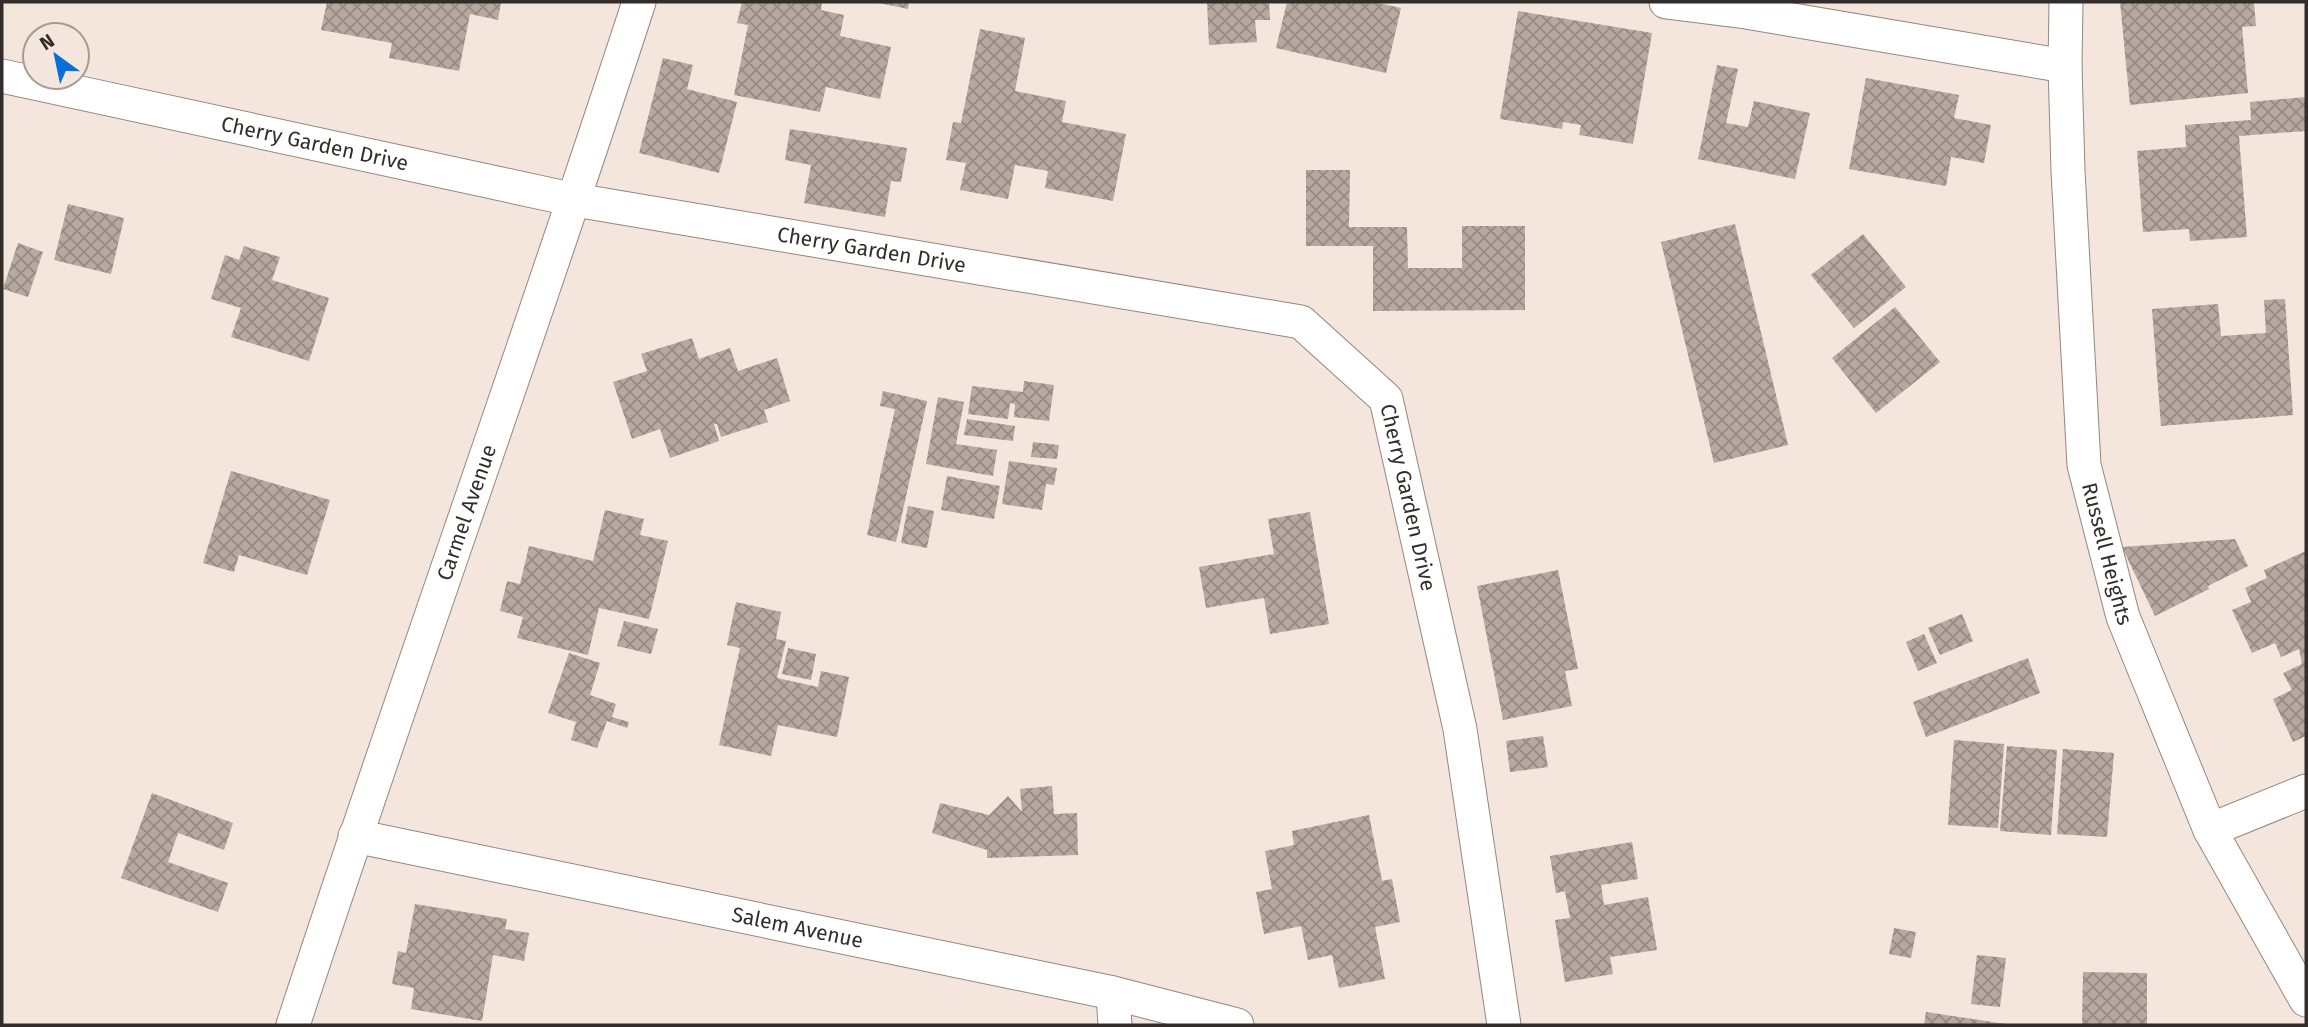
<svg xmlns="http://www.w3.org/2000/svg" width="2308" height="1027" font-family="'Fira Sans',sans-serif">
  <style>
    .building { fill: url(#building-cross-hatch) }
    .lines { fill: none; stroke-linecap: round; stroke-linejoin: round }
    .minor-casing { stroke: #94877f; stroke-width: 35 }
    .minor { stroke: #fff; stroke-width: 33 }
    .labels { text-anchor: middle; stroke-width: 7; stroke-linejoin: round; paint-order: stroke }
    .street-label { font-size: 21px; fill: #322d2a; stroke: #f4e5dd }
  </style>
  <defs>
    <pattern id="building-cross-hatch" width="8" height="8" patternUnits="userSpaceOnUse" patternTransform="scale(1.75)"><rect width="8" height="8" fill="#b7a9a2"/><path d="M0 0l8 8M0 8l8-8" fill="none" stroke="#958a84"/></pattern>
  </defs>
  <rect width="100%" height="100%" fill="#f4e5dd"/>
  <!-- building -->
  <g class="building">
    <polygon points="327,2 501,2 498,20 470,14 459,71 389,58 392,43 321,30"/>
    <polygon points="742,2 822,2 821,10 844,15 840,36 891,47 880,99 826,87 820,112 734,95 748,25 737,23"/>
    <polygon points="874,2 909,2 908,9"/>
    <polygon points="1207,2 1269,2 1270,20 1255,20 1257,42 1209,45"/>
    <polygon points="1287,2 1374,2 1401,8 1386,73 1276,48"/>
    <polygon points="2120,2 2254,2 2256,26 2242,27 2248,93 2130,105"/>
    <polygon points="1518,11 1652,33 1633,144 1579,135 1581,125 1563,122 1562,129 1500,119"/>
    <polygon points="980,29 1025,38 1015,91 1066,101 1062,122 1126,134 1113,201 1045,188 1048,171 1015,165 1008,199 960,190 966,163 946,160 953,122 961,123"/>
    <polygon points="663,58 693,65 687,89 737,102 719,173 639,153"/>
    <polygon points="1717,65 1738,69 1726,123 1748,127 1754,101 1810,113 1795,179 1698,159"/>
    <polygon points="1866,78 1959,95 1954,118 1991,125 1984,163 1951,157 1946,186 1849,169"/>
    <polygon points="2306,97 2306,131 2239,136 2247,237 2190,241 2189,229 2143,232 2137,151 2186,147 2185,125 2251,120 2250,102"/>
    <polygon points="790,129 907,148 901,182 891,181 885,217 804,203 811,165 785,160"/>
    <polygon points="1306,170 1350,170 1349,227 1407,227 1408,268 1462,268 1462,226 1525,226 1525,310 1373,311 1373,246 1306,246"/>
    <polygon points="68,204 124,218 111,274 54,260"/>
    <polygon points="1735,224 1788,445 1714,463 1661,242"/>
    <polygon points="1863,234 1906,287 1854,328 1811,275"/>
    <polygon points="18,243 43,252 28,297 3,289"/>
    <polygon points="244,246 280,257 272,280 329,298 309,361 231,337 241,308 211,299 225,255 239,260"/>
    <polygon points="2285,299 2293,415 2161,426 2152,309 2218,304 2221,336 2266,333 2264,300"/>
    <polygon points="1895,307 1940,362 1876,413 1832,358"/>
    <polygon points="692,338 699,359 730,348 738,371 777,358 790,401 764,410 768,422 721,437 717,424 714,424 719,441 670,458 660,429 632,439 613,382 647,371 641,354"/>
    <polygon points="1024,381 1054,385 1049,421 1014,417 1015,404 1010,403 1008,419 968,414 972,386 1023,392"/>
    <polygon points="883,391 927,401 896,542 867,535 895,409 880,406"/>
    <polygon points="938,397 964,402 956,444 997,450 993,476 926,464"/>
    <polygon points="967,419 1015,426 1013,441 964,435"/>
    <polygon points="1033,442 1059,445 1057,459 1031,457"/>
    <polygon points="1009,461 1057,468 1054,485 1046,484 1042,510 1002,504"/>
    <polygon points="231,471 330,500 307,575 239,555 234,572 203,563"/>
    <polygon points="947,476 1000,486 994,519 941,510"/>
    <polygon points="908,506 934,511 927,548 901,543"/>
    <polygon points="605,510 644,519 640,535 668,541 649,619 599,608 588,655 517,638 523,617 500,611 507,581 520,584 529,546 593,561"/>
    <polygon points="1310,512 1329,624 1270,634 1264,598 1206,608 1199,567 1274,554 1268,519"/>
    <polygon points="2235,539 2248,566 2208,586 2209,589 2155,616 2122,547"/>
    <polygon points="2306,551 2306,736 2293,742 2273,699 2292,690 2283,673 2302,664 2299,649 2281,657 2275,643 2252,653 2232,610 2251,602 2245,588 2267,578 2264,570"/>
    <polygon points="1558,570 1578,669 1565,671 1572,706 1503,720 1477,586"/>
    <polygon points="736,602 781,612 776,639 786,641 777,678 818,687 821,671 849,677 837,737 778,725 771,756 719,745 740,648 727,645"/>
    <polygon points="1962,614 1973,641 1940,655 1928,628"/>
    <polygon points="624,621 658,629 651,654 617,646"/>
    <polygon points="1924,634 1937,663 1918,671 1906,642"/>
    <polygon points="788,648 816,654 811,680 782,674"/>
    <polygon points="569,653 600,663 590,695 616,704 612,717 629,722 627,728 607,721 597,748 571,740 576,722 548,713"/>
    <polygon points="2028,658 2040,693 1926,737 1913,702"/>
    <polygon points="1543,736 1548,767 1510,772 1506,741"/>
    <polygon points="1954,740 2004,744 1998,828 1948,825"/>
    <polygon points="2007,746 2057,750 2051,835 2000,831"/>
    <polygon points="2063,749 2114,753 2107,837 2057,834"/>
    <polygon points="1052,786 1054,814 1077,813 1078,855 987,858 987,850 932,833 940,803 989,815 1008,796 1022,812 1020,789"/>
    <polygon points="152,793 233,823 224,850 178,833 168,862 228,883 218,912 121,878"/>
    <polygon points="1369,815 1382,881 1392,879 1400,922 1375,927 1385,979 1339,988 1332,955 1308,960 1301,926 1264,934 1256,892 1272,889 1265,851 1294,845 1292,831"/>
    <polygon points="1632,842 1638,879 1601,885 1604,905 1648,897 1657,950 1610,957 1613,974 1565,982 1555,920 1570,918 1565,891 1556,893 1550,856"/>
    <polygon points="415,904 507,919 505,929 529,933 524,961 493,955 482,1021 411,1009 414,988 392,984 398,951 406,953"/>
    <polygon points="1894,928 1916,932 1911,958 1889,954"/>
    <polygon points="1977,955 2006,958 2000,1007 1971,1004"/>
    <polygon points="2083,972 2147,973 2147,1025 2082,1025"/>
    <polygon points="1926,1012 2006,1024 2005,1025 1924,1025"/>
  </g>
  <g class="lines">
    <defs>
      <g id="minor">
        <polyline points="1666,2 1746,12 2065,66"/>
        <path id="s1" d="M2066,2l-1,64 3,105 16,294 39,152 87,213 96,170"/>
        <path id="s2" d="M2,76l573,124 726,122 85,77 74,330 44,296"/>
        <polyline points="2210,830 2306,791"/>
        <path id="s3" d="M355,836l758,157 124,32"/>
        <polyline points="1113,993 1115,1025"/>
        <path id="s4" d="M293,1025c112,-342 235,-681 346,-1023"/>
      </g>
    </defs>
    <!-- minor casing -->
    <use href="#minor" class="minor-casing"/>
    <!-- minor -->
    <use href="#minor" class="minor"/>
  </g>
  <g class="labels">
    <!-- street labels -->
    <g class="street-label">
      <text dy="7" stroke="none"><textPath href="#s2" startOffset="320">Cherry Garden Drive</textPath></text>
      <text dy="7" stroke="none"><textPath href="#s2" startOffset="887">Cherry Garden Drive</textPath></text>
      <text dy="7" stroke="none"><textPath href="#s2" startOffset="1538">Cherry Garden Drive</textPath></text>
      <text dy="7" stroke="none"><textPath href="#s4" startOffset="541">Carmel Avenue</textPath></text>
      <text dy="7" stroke="none"><textPath href="#s1" startOffset="555">Russell Heights</textPath></text>
      <text dy="7" stroke="none"><textPath href="#s3" startOffset="452">Salem Avenue</textPath></text>
    </g>
  </g>
  <!-- border -->
  <rect width="2308" height="1027" fill="none" stroke="#322d2a" stroke-width="7"/>
  <!-- north arrow -->
  <g transform="translate(56 56) rotate(327)"><circle r="33" fill="#f4e5dd" stroke="#a69b95" stroke-width="2"/>
  <path d="M0-5L12 26L0 18L-12 26Z" fill="#0670d8"/>
  <text y="-10" font-size="19" font-weight="bold" text-anchor="middle" fill="#322d2a">N</text>
  </g>
</svg>
